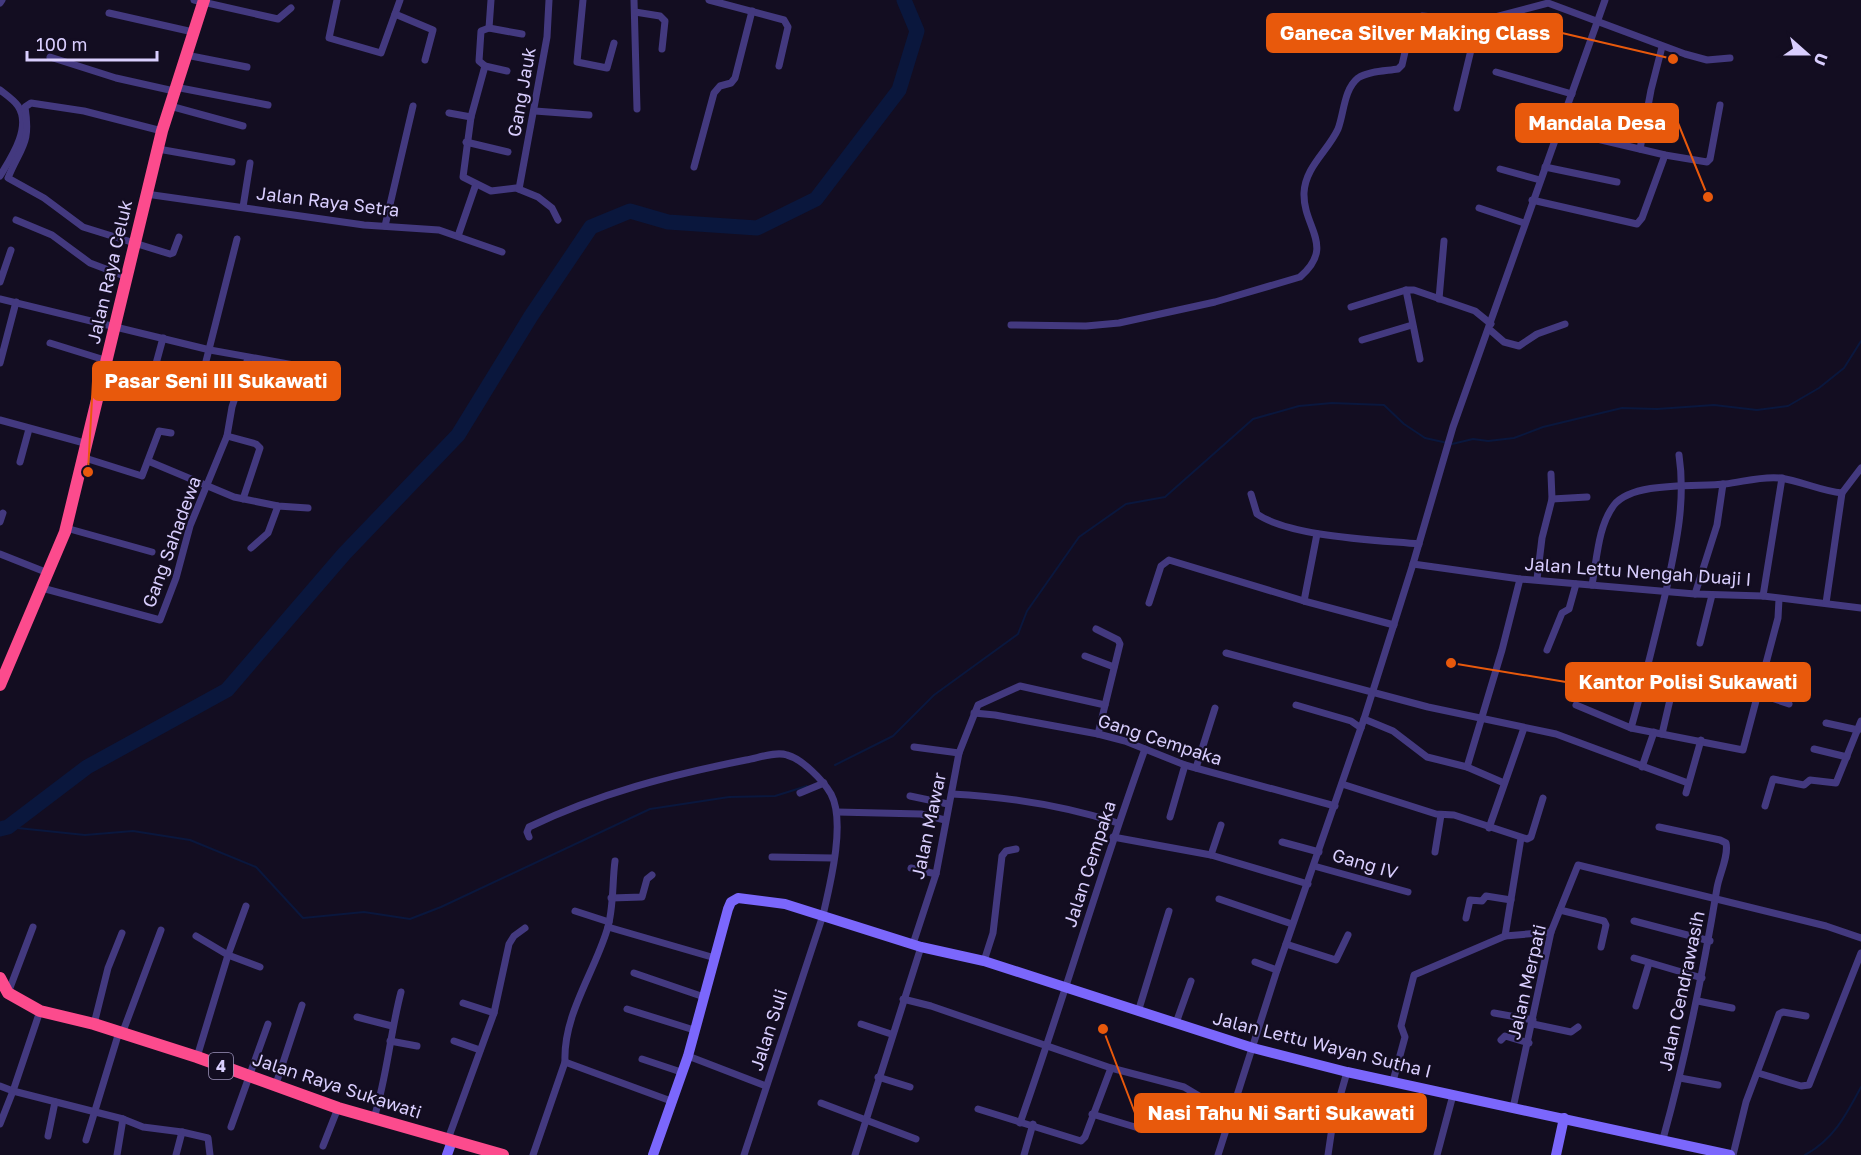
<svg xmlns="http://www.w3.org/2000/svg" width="1861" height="1155" font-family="'Golos Text',sans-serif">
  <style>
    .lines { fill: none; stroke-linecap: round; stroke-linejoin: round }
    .stream { stroke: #0a173d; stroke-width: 2 }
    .river { stroke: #0a173d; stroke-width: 15 }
    .street { stroke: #43397f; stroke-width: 7 }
    .secondary { stroke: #7b67fc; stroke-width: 10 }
    .highway { stroke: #fc4b8d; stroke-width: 12 }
    .labels { text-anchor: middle; stroke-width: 4.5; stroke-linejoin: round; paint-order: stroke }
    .shield { fill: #130d21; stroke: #9e94bc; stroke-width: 1.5 }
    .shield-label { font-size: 16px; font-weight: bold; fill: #d9cefe }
    .street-label { font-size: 18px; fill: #d9cefe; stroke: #130d21 }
    .leader { fill: none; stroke: #e8590c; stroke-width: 2 }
    .callout-dot { fill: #e8590c; stroke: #130d21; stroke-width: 2 }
    .callout { fill: #e8590c; stroke: #e8590c; stroke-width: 2 }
    .callout-label { font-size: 20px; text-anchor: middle; font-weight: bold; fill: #fff }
  </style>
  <rect width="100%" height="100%" fill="#130d21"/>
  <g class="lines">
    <!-- stream -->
    <g class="stream">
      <polyline points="835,765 893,736 934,695 1018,634 1027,611 1079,537 1126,504 1165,497 1253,419 1299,406 1332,403 1384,405 1404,424 1425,438 1452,444 1473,439 1488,441 1514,438 1543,427 1622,408 1657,409 1714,405 1757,410 1788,406 1819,388 1844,368 1861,341"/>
      <polyline points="8,827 85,835 133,831 190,840 256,867 303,918 364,912 410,919 441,907 650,809 729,797 775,796 807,786"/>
      <path d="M1805,1155c29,-16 41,-40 56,-68"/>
    </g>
    <!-- river -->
    <polyline class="river" points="0,829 8,827 87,767 227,690 344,554 458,435 531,316 591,227 630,211 668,222 757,228 816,199 899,90 917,31 904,0"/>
    <!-- street -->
    <g class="street">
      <polyline points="194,0 278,19 291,8"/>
      <polyline points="337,0 329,38 381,53 400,0"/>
      <polyline points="583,0 577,62 607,68 614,43"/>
      <polyline points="634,0 637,109"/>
      <polyline points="709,0 784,20 788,27 779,66"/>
      <polyline points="0,3 2,0"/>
      <polyline points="635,12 660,16 665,21 662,49"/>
      <polyline points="109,13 193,32"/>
      <polyline points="395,14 433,30 425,60"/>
      <polyline points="489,28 491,0"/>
      <polyline points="186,55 247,67"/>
      <polyline points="50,57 116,78 174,91"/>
      <polyline points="485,66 471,117 463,177 491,191 516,188 538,197 552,208 558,220"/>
      <polyline points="507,71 485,66 479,61 481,31 489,28 522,34"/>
      <polyline points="1496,72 1572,94"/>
      <polyline points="175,87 268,105"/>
      <path d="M0,90c5,4 14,10 18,16 14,21 -7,52 -18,70"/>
      <polyline points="170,106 243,126"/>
      <polyline points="1457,108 1478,21"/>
      <polyline points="535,111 589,115"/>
      <polyline points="449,113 471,117"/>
      <polyline points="1559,130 1665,155 1707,162 1710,159 1720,105"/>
      <path d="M162,131l-78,-20 -53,-8 -6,4c6,38 -4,39 -17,71l36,20 39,29 87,27 3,-1 6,-16"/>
      <polyline points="466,142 508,152"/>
      <polyline points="158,149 232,162"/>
      <polyline points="1640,149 1651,90 1662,47"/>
      <polyline points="694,167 714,93 720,86 731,83 735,78 752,11"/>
      <polyline points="1545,167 1617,182"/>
      <polyline points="1500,169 1540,180"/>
      <polyline points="519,189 547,37 549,0"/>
      <polyline points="146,194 364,225 439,230 502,252"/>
      <polyline points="1532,200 1637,224 1642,218 1665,155"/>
      <polyline points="243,207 250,163"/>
      <polyline points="1479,208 1524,223"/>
      <polyline points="16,220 52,235 90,263 127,277"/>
      <polyline points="385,226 413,106"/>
      <polyline points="458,236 476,184"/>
      <polyline points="0,282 11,250"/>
      <polyline points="0,299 210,350 327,371"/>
      <polyline points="1439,299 1444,241"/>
      <polyline points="1351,307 1406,290"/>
      <path d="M1011,325l75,1 33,-3 96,-21 85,-25c36,-31 3,-49 4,-84 1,-26 24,-42 34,-64 6,-16 6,-40 20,-51 10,-7 28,-7 40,-9l4,-4 9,-39 11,-10 58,5 68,-18 137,51 22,6 23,-2"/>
      <polyline points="1489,329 1504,342 1519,346 1537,334 1565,324"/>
      <polyline points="163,338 154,371 165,377"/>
      <polyline points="1362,340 1412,325"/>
      <polyline points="50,343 108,361"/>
      <polyline points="1420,359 1406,290 1414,290 1475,311 1491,324"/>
      <polyline points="0,363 16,302"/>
      <polyline points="105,373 146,386"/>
      <polyline points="201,381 237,239"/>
      <polyline points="0,420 88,444"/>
      <polyline points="227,436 256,444 260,448 243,499"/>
      <polyline points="85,458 142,476 159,431 171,433"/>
      <polyline points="148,461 234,497 278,506 308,508"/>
      <polyline points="20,462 29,429"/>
      <path d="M1251,494l6,20c33,23 121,26 162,30"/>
      <polyline points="1552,499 1587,497"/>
      <polyline points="0,522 3,513"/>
      <polyline points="66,528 152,552"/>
      <polyline points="251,548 268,533 278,506"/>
      <polyline points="0,554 48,573"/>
      <polyline points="1413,564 1520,579 1695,594 1763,596 1861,608"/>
      <polyline points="1537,579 1542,538 1552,499 1551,474"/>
      <path d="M1592,585c5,-26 6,-59 22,-80 19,-24 82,-18 111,-21 18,-2 36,-8 55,-6 21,3 41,13 62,15l19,-25"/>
      <polyline points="42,588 160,620 176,578 190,526 227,436 232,407 248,358"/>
      <polyline points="1695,594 1717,525 1723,484"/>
      <polyline points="1763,596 1782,478"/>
      <polyline points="1304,601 1317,534"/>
      <polyline points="1149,603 1161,566 1169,560 1304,601 1394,625"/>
      <polyline points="1826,603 1842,493"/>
      <polyline points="1096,629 1118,640 1120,644 1098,734"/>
      <polyline points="1700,643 1712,595"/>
      <polyline points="1547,650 1562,613 1569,609 1576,584"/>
      <polyline points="1226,653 1428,707 1556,734 1688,783"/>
      <polyline points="1085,656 1114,667"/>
      <polyline points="1757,693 1789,704"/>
      <polyline points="1296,705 1351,721 1361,728"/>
      <polyline points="1576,705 1631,728 1743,750 1778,618 1779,599"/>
      <polyline points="974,713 995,715 1098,734 1125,741 1185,765 1335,806"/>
      <polyline points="1364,719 1393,731 1427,757 1467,767 1504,783"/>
      <polyline points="1826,723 1858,730"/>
      <path d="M1631,728c13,-45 24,-91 35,-137 10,-46 20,-89 13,-136"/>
      <polyline points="1662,734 1673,687"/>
      <polyline points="914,747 959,753"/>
      <polyline points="1814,749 1847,757"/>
      <polyline points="1467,767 1502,650 1520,579"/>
      <polyline points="1642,767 1654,732"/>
      <polyline points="1196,768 1215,708"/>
      <polyline points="1342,784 1436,814 1454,815 1527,839 1531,837 1543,798"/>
      <polyline points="800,793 824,783"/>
      <polyline points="1686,793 1701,740"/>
      <path d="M952,794c58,3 110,11 166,29"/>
      <polyline points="910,796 948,804"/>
      <polyline points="1765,806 1773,779 1804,785 1810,780 1836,783 1861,721"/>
      <polyline points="837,812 921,814 945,820"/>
      <polyline points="1170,817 1185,765"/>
      <path d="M1659,827l61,13 6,3c3,13 -7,32 -9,45 -14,85 -31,168 -54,251"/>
      <polyline points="1489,828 1524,728"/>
      <path d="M529,837l-2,-5 2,-5c71,-34 141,-52 217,-67 12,-2 30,-9 41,-5 15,4 36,25 44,39 15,28 -1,91 -8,121l-79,240"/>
      <polyline points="1113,837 1211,855 1308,884"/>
      <polyline points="1282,842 1319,852"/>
      <polyline points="1435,852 1441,815"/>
      <polyline points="1211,855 1221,825"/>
      <polyline points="772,857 833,858"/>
      <polyline points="1314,866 1408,892"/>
      <polyline points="911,868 936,874"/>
      <polyline points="611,898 642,897 647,879 652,875"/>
      <polyline points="1219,899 1292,924"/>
      <polyline points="1560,910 1604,921 1606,925 1601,947"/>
      <polyline points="575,911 609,922"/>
      <polyline points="1466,918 1470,900 1482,901 1486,896 1511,900"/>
      <polyline points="1634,921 1710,941"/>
      <polyline points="608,927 715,958"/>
      <polyline points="196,936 228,955 260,967"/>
      <polyline points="1505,936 1521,838"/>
      <polyline points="913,944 936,874 959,753 978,705 1020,686 1105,705"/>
      <polyline points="1286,944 1336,960 1348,935"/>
      <polyline points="1634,958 1702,978"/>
      <polyline points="984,961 993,933 1002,856 1006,851 1016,849"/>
      <polyline points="1255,962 1277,970"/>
      <polyline points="634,973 704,997"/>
      <polyline points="8,993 33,927"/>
      <polyline points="903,999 931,1006 1111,1068 1184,1087 1231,1115"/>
      <polyline points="1698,1001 1732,1008"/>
      <polyline points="463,1003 494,1013"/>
      <polyline points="1636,1006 1649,963"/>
      <polyline points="627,1009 694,1030"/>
      <polyline points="1138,1012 1169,911"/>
      <polyline points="1494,1013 1533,1020"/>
      <polyline points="357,1017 392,1026"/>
      <polyline points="1176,1023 1191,981"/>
      <polyline points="94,1024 108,968 122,933"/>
      <polyline points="861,1024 891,1034"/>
      <polyline points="1533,1024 1571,1032 1578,1027"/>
      <polyline points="122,1034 161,930"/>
      <polyline points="1501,1040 1505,1036 1529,1043"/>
      <polyline points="390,1041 417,1046"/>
      <polyline points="454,1041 480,1050"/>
      <polyline points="688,1056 766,1086"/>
      <polyline points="197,1057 228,955 246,906"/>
      <polyline points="642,1059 681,1072"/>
      <polyline points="565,1062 671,1101"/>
      <polyline points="1758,1073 1801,1086 1809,1085 1861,953"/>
      <polyline points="878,1077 910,1087"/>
      <polyline points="1680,1078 1718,1085"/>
      <polyline points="1393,1081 1405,1037 1401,1026 1414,975 1505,936 1551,932"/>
      <polyline points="276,1084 302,1005"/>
      <polyline points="0,1086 13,1091 40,1011"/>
      <polyline points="821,1103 916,1139"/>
      <polyline points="1513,1108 1551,932 1578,865 1826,926 1861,938"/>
      <polyline points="978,1109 1081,1141 1085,1137 1111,1068"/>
      <polyline points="1092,1114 1135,1127"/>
      <path d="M374,1118c13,-41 16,-84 27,-126"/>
      <path d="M1020,1123c44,-124 80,-250 125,-374"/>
      <polyline points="0,1124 13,1091 123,1119 143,1127 182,1132 176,1155"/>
      <polyline points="231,1127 268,1024"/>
      <polyline points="182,1132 208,1138 210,1155"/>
      <polyline points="48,1136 55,1102"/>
      <polyline points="448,1139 494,1013 509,944 514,936 525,928"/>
      <polyline points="86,1140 119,1032"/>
      <polyline points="323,1146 338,1108"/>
      <polyline points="117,1155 123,1119"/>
      <path d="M533,1155l32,-93c-2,-47 29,-89 42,-132 7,-21 5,-47 8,-69"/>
      <polyline points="855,1155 921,947"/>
      <polyline points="1024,1155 1033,1124"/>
      <polyline points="1218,1155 1277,970 1364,719 1413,564 1453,427 1605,0"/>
      <polyline points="1328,1155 1333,1121 1347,1072"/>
      <polyline points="1437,1155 1453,1095"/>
      <polyline points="1733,1155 1746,1102 1779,1014 1783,1012 1806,1016"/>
    </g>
    <!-- secondary -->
    <g class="secondary">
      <polyline points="447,1155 452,1141"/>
      <polyline points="653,1155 688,1056 728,909 731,902 738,898 785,904 921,947 984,961 1253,1048 1347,1072 1730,1155"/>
      <polyline points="1556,1155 1564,1118"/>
    </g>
    <!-- highway -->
    <g class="highway">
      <polyline points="0,685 65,532 162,131 204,0"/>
      <polyline points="0,978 8,993 40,1011 94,1024 197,1057 338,1108 503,1155"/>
    </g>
  </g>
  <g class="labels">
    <!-- shield labels -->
    <rect class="shield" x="209" y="1053" width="24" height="26" rx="4.5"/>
    <g class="shield-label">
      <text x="221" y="1072">4</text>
    </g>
    <!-- street labels -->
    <g class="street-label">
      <text transform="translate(522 92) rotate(-80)" y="6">Gang Jauk</text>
      <text transform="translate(328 202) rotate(7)" y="6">Jalan Raya Setra</text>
      <text transform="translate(110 272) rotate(-77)" y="6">Jalan Raya Celuk</text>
      <text transform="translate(172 542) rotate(-70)" y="6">Gang Sahadewa</text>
      <text transform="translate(1638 572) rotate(4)" y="6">Jalan Lettu Nengah Duaji I</text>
      <text transform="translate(1160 740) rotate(18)" y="6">Gang Cempaka</text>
      <text transform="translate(929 826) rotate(-78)" y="6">Jalan Mawar</text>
      <text transform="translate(1090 864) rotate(-72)" y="6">Jalan Cempaka</text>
      <text transform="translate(1365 864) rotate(16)" y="6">Gang IV</text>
      <text transform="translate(1527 982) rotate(-77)" y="6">Jalan Merpati</text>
      <text transform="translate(1682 991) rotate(-78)" y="6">Jalan Cendrawasih</text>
      <text transform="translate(769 1030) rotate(-72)" y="6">Jalan Suli</text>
      <text transform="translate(1322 1045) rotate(14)" y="6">Jalan Lettu Wayan Sutha I</text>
      <text transform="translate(337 1086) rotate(18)" y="6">Jalan Raya Sukawati</text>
    </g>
  </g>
  <!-- callouts -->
  <path class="leader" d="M1673 59L1562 33M1708 197L1678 123M88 472L93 381M1451 663L1566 682M1103 1029L1135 1113"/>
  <g class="callout-dot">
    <circle cx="1673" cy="59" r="6"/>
    <circle cx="1708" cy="197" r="6"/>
    <circle cx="88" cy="472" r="6"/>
    <circle cx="1451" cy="663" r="6"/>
    <circle cx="1103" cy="1029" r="6"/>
  </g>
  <g class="callout">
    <rect x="1267" y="14" width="295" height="38" rx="6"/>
    <rect x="1516" y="104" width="162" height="38" rx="6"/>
    <rect x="93" y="362" width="247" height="38" rx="6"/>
    <rect x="1566" y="663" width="244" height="38" rx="6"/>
    <rect x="1135" y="1094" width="291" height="38" rx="6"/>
  </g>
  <g class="callout-label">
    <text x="1415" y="40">Ganeca Silver Making Class</text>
    <text x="1597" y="130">Mandala Desa</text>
    <text x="216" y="388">Pasar Seni III Sukawati</text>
    <text x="1688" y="689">Kantor Polisi Sukawati</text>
    <text x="1281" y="1120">Nasi Tahu Ni Sarti Sukawati</text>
  </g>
  <!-- north arrow -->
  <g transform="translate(1807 54) rotate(111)" stroke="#130d21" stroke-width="4.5" paint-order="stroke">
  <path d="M0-4.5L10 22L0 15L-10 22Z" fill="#d9cefe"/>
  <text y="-9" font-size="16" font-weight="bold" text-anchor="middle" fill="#d9cefe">U</text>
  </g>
  <!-- scale -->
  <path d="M27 51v9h130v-9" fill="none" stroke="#d9cefe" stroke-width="3"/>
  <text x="36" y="51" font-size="18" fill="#d9cefe" stroke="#130d21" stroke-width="4.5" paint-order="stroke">100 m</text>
</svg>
